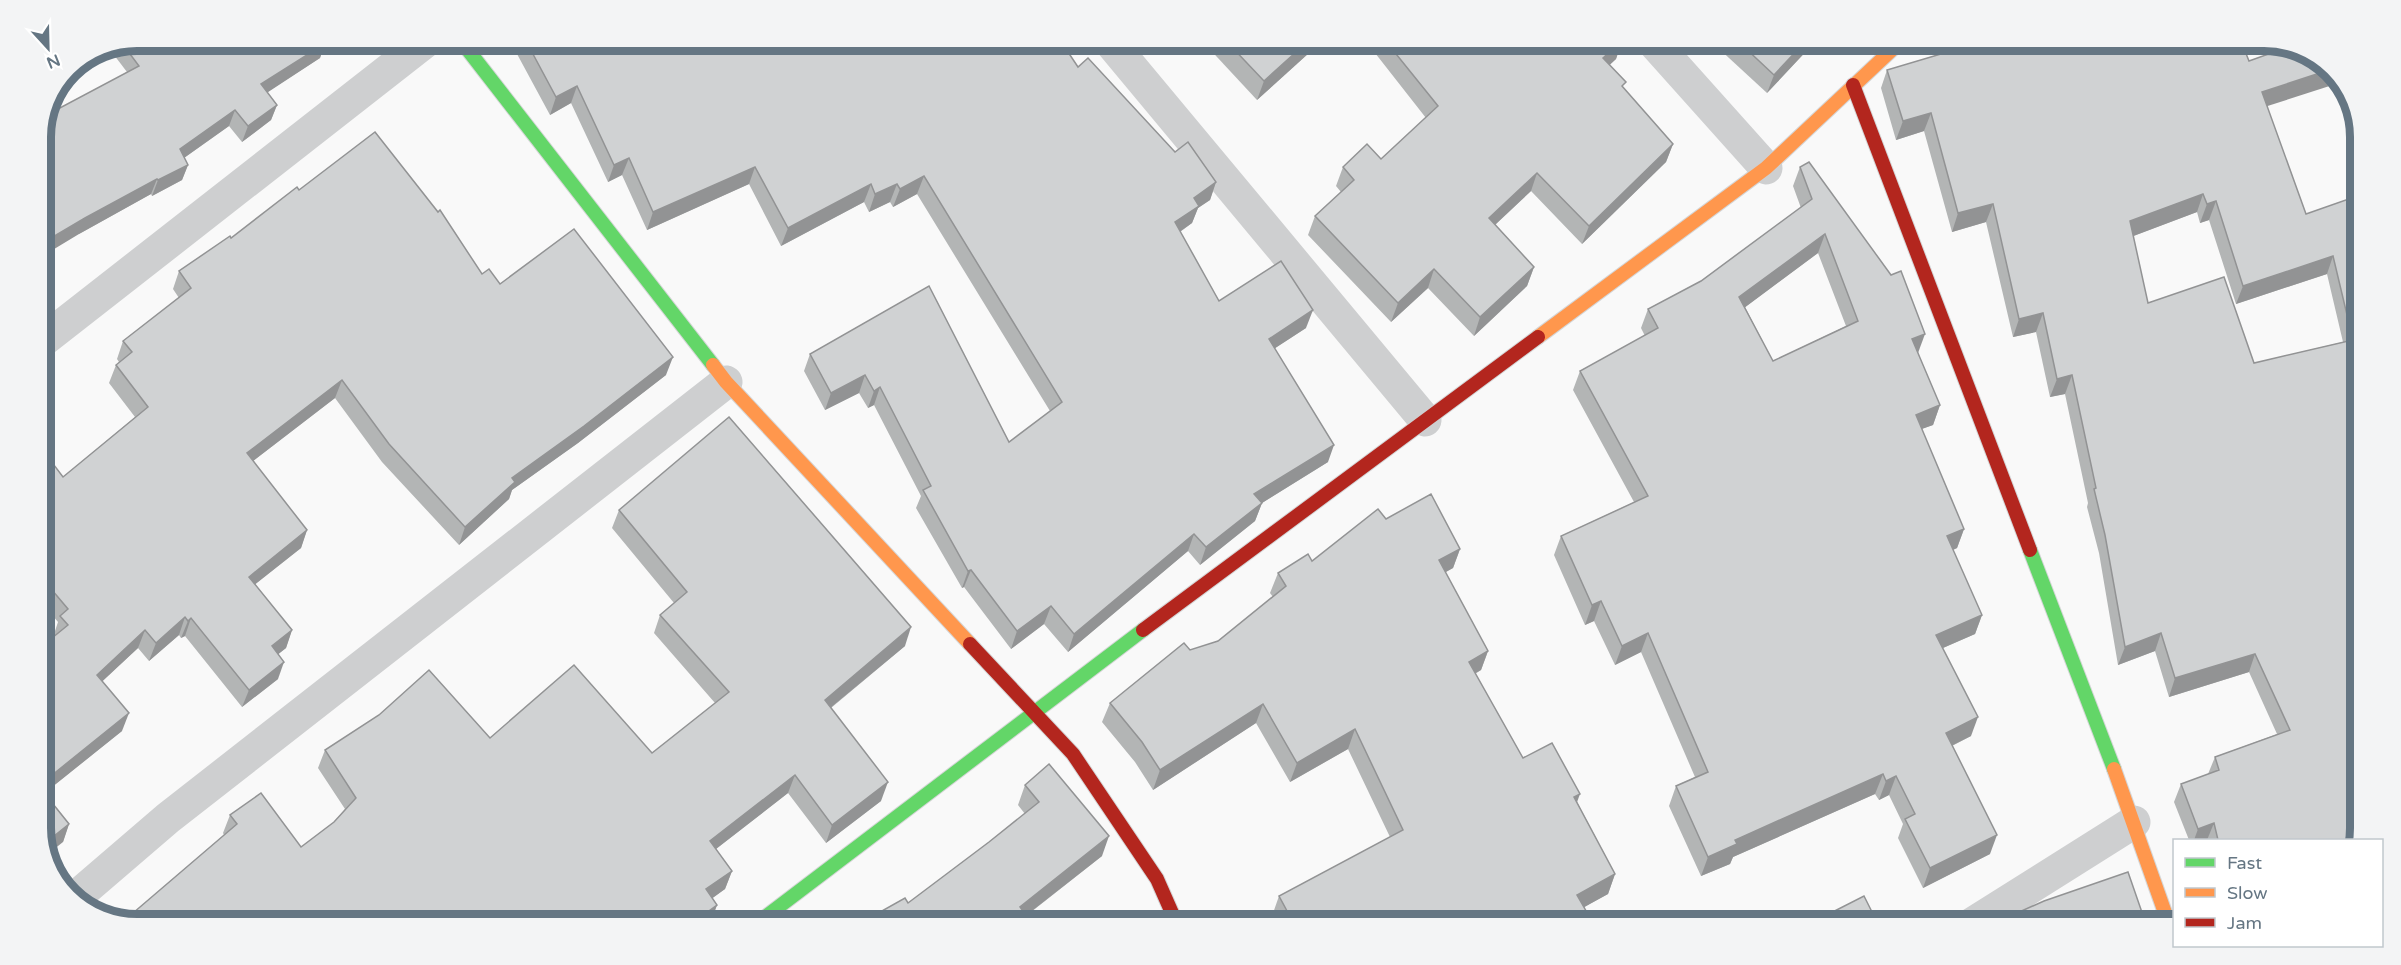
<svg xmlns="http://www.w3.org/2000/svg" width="2401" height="965" font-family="'Varela Round',sans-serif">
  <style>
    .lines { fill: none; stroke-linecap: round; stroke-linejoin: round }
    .fast-casing { stroke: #d5d6d7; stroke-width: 16 }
    .slow-casing { stroke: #d5d6d7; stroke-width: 16 }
    .jam-casing { stroke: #d5d6d7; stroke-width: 16 }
    .street { stroke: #cecfd0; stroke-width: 33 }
    .fast { stroke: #63d668; stroke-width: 14 }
    .slow { stroke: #ff974d; stroke-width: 14 }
    .jam { stroke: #b3261e; stroke-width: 14 }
    .wall { fill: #b3b5b5; fill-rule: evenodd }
    .shaded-wall { fill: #929394 }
    .building { fill: #d0d2d3; stroke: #929394; stroke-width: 1.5; fill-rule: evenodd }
    .rim { fill: none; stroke: #657683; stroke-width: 8 }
  </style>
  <rect width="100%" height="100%" fill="#f9f9f9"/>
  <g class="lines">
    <defs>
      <g id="fast">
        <polyline points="461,41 713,365"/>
        <polyline points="2030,550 2114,769"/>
        <polyline points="760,921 1143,630"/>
      </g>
      <g id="slow">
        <polyline points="1538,337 1766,168 1897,45"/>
        <polyline points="713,365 726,382 970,644"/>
        <polyline points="2114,769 2169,924"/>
      </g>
      <g id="jam">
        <polyline points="1853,85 2030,550"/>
        <polyline points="1143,630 1538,337"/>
        <polyline points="970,644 1073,754 1157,879 1176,922"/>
      </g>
    </defs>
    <!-- fast casing -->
    <use href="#fast" class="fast-casing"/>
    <!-- slow casing -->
    <use href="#slow" class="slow-casing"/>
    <!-- jam casing -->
    <use href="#jam" class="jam-casing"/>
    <!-- street -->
    <g class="street">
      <polyline points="1111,43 1425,420"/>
      <polyline points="1655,44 1766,168"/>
      <polyline points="41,342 426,41"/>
      <polyline points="76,897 168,818 726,382"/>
      <polyline points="1972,924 2134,822"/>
    </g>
    <!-- fast -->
    <use href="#fast" class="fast"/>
    <!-- slow -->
    <use href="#slow" class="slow"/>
    <!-- jam -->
    <use href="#jam" class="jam"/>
  </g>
  <!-- wall -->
  <g class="wall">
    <polygon points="137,40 339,41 322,52 320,58 267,92 277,105 271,120 242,142 229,126 184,158 188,165 182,180 152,196 151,194 79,234 127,72 111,51"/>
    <polygon points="510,41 1062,43 1078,67 1175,152 1216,182 1210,200 1198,208 1192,223 1180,232 1219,301 1306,328 1275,348 1328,462 1262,503 1255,521 1200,565 1188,551 1068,652 1044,624 1011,649 964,587 962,588 916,508 921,496 874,405 868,408 859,393 825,410 804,371 810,354 929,286 1009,442 1050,411 917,194 893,207 890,202 869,212 864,202 781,246 749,184 647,230 622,175 608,182 571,103 550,115"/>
    <polygon points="1174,43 1195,43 1183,54"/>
    <polygon points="1204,43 1320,43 1257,100"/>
    <polygon points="1368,44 1621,44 1616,59 1609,65 1624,89 1673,144 1666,162 1582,244 1531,191 1495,225 1534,267 1527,286 1474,336 1428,288 1391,322 1308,235 1315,216 1341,192 1336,186 1343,167 1381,159 1426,118"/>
    <polygon points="1717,44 1812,45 1767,93 1716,46"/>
    <path d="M1947,45l296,1 24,60 39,108 54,-19 -5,645h-166l-15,-38 7,-18 27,-10 7,-17 62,-23 -28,-62 -80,25 -14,-46 -37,14 -19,-112 -12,-46 1,-4 -23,-109 -15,3 -14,-65 -23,5 -27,-115 -34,10 -28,-101 -28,9 -15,-52 6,-18 57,-17zM2197,212l3,11 9,-3 27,84 91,-30 16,68 -89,21 -106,-60 -15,-67z"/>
    <path d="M1800,167l118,186 22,52 -7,20 -12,4 43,100 -7,19 -4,2 29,65 -7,19 -32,14 28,88 -19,10 38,108 -67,34 -25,-50 5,-14 -14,-29 -10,5 -4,-6 -142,63 -3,7 -29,12 -32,-70 7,-20 19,-9 -54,-125 -26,13 -21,-44 -9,4 -31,-70 7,-19 73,-34 -61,-112 7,-19 65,-35 -4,-8 7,-19 53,-28 100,-73 -8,-22zM1818,253l28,73 -73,35 -28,-54z"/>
    <polygon points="299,190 482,274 666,375 578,443 512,490 509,499 459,545 382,462 335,398 253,461 307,530 301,548 255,584 292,630 286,648 278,654 278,679 242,707 185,636 181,638 179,635 149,661 138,648 102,681 122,731 44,793 69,824 63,842 41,834 55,635 54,634 58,622 41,602 41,448 63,477 135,417 109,383 116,365 119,362 117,359 123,341 179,298 173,289 179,271 231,238"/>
    <polygon points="619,510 905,646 831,708 881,801 826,843 788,793 716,849 732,871 725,889 712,898 717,905 711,921 117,919 126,919 224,835 223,833 230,815 301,847 334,822 345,809 318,768 325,750 490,738 652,753 715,703 654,633 660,615 674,603 612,528"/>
    <polygon points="1386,519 1460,549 1453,568 1445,572 1488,651 1481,670 1475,674 1523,758 1577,802 1615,874 1608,894 1584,907 1593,923 1276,922 1272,916 1279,896 1390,837 1348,749 1290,782 1256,723 1153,790 1135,762 1102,722 1110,703 1190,650 1218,641 1273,597 1270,593 1278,573 1312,561"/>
    <polygon points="1025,785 1102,856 1026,916 908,903 989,842 1025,814 1018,805"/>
  </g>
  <!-- shaded-wall -->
  <g class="shaded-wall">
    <polygon points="323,41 339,41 322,52 320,58 256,100 261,84"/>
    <polygon points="1187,43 1195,43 1183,54"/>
    <polygon points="1306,43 1320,43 1257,100 1264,81"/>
    <polygon points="1618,44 1621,44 1616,59 1597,77 1603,58"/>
    <polygon points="1802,45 1812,45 1767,93 1774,75"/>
    <polygon points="2329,70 2340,78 2342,82 2255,110 2262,92"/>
    <polygon points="577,86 571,103 550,115 556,97"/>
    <polygon points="277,105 271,120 242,142 248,126"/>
    <polygon points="235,110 229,126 174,165 180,149"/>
    <polygon points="1931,113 1924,131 1896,140 1903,121"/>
    <polygon points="1673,144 1666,162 1582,244 1589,226"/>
    <polygon points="629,158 622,175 608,182 614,165"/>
    <polygon points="188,165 182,180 152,196 158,180"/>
    <polygon points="755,167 749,184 647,230 653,212"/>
    <polygon points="1537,173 1531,191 1482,237 1489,218"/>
    <polygon points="924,176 917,194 893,207 900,189"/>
    <polygon points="157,179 151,194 79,234 41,257 41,244 85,218"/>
    <polygon points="1216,182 1210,200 1198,208 1192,223 1168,240 1175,222 1194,198"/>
    <polygon points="871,184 864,202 781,246 788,228"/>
    <polygon points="897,184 890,202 869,212 875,194"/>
    <polygon points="2203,194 2197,212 2123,240 2130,221"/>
    <polygon points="2216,201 2209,220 2200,223 2207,204"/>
    <polygon points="1993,204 1986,222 1952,232 1958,213"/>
    <polygon points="1825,234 1818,253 1732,317 1739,297"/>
    <polygon points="2333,256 2327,274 2236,304 2243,286"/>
    <polygon points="1534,267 1527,286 1474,336 1480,317"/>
    <polygon points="1434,269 1428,288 1391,322 1398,303"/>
    <polygon points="1313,310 1306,328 1263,356 1269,339"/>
    <polygon points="2043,313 2036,332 2013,337 2019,319"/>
    <polygon points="1925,334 1918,353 1912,339"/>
    <polygon points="673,357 666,375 578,443 512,490 509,499 459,545 465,527 512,478"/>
    <polygon points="865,375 859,393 825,410 831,393"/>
    <polygon points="2072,375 2065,394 2050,397 2057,379"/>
    <polygon points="342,380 335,398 240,471 247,453"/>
    <polygon points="880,387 874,405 868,408 874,391"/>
    <polygon points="1940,405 1933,425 1908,434 1916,415"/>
    <polygon points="1334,445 1328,462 1262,503 1255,521 1200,565 1206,547 1254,494"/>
    <polygon points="1964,529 1957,548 1939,556 1947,536"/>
    <polygon points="307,530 301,548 243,594 249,577"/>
    <polygon points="1194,534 1188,551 1068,652 1074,634"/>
    <polygon points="1460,549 1453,568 1432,580 1439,560"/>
    <polygon points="971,570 964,587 962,588 968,571"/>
    <polygon points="1601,601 1594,621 1585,625 1592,605"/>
    <polygon points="1051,606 1044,624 1011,649 1017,631"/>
    <polygon points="1982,615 1975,634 1929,654 1936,635"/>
    <polygon points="185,617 179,635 149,661 156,643"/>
    <polygon points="191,618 185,636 181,638 188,621"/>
    <polygon points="911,627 905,646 818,718 825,700"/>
    <polygon points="145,630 138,648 91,692 97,675"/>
    <polygon points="292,630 286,648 266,664 272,646"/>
    <polygon points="1648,633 1641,652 1615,665 1622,646"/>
    <polygon points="2161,633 2155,651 2118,665 2125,647"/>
    <polygon points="1488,651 1481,670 1461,681 1469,662"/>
    <polygon points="2255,654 2249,672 2169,697 2175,678"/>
    <polygon points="284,662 278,679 242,707 249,690"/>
    <polygon points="1263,704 1256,723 1153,790 1160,770"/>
    <polygon points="129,713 122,731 41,796 41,784"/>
    <polygon points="1978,717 1971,736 1939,752 1946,733"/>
    <polygon points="1355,729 1348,749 1290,782 1297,763"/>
    <polygon points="1883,774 1875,794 1733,857 1730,864 1701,876 1708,857 1735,840"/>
    <polygon points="795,775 788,793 703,859 710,841"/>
    <polygon points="1896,776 1889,795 1879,800 1886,781"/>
    <polygon points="888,782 881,801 826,843 832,825"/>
    <polygon points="1580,794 1573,813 1574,797"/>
    <polygon points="2214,823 2207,840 2194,840 2198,829"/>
    <polygon points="69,824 63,842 48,854 44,844"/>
    <polygon points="1997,835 1990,854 1923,888 1930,868"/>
    <polygon points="1109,836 1102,856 1019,921 1020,907"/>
    <polygon points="732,871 725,889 699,908 706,889"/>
    <polygon points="1615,874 1608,894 1570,915 1577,895"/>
    <polygon points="717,905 711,921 695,921"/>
  </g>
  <!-- building -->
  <g class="building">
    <polygon points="137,40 325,41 326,43 261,84 277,105 248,126 235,110 180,149 188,165 158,180 157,179 85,218 41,244 41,131 54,103 58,109 139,66 124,46"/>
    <polygon points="526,41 1062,43 1078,67 1088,58 1175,152 1188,142 1216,182 1194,198 1199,206 1175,222 1219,301 1281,261 1313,310 1269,339 1334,445 1254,494 1262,503 1206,547 1194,534 1074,634 1051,606 1017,631 971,570 968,571 923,490 931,486 880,387 874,391 865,375 831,393 810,354 929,286 1009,442 1062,402 924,176 900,189 897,184 875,194 871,184 788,228 755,167 653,212 629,158 614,165 577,86 556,97"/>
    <polygon points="1228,43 1306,43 1264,81"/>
    <polygon points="1388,44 1618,44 1603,58 1626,82 1622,86 1673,144 1589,226 1537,173 1489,218 1534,267 1480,317 1434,269 1398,303 1315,216 1354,180 1343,167 1367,144 1381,159 1438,106"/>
    <polygon points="1741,44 1802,45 1774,75"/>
    <path d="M1949,45l294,1 6,15 42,-15h4l34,24 -67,22 44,122 54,-19 -5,645h-137l-4,-17 -16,6 -17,-45 38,-14 -4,-13 75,-27 -35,-76 -80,24 -14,-45 -36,14 -20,-112 -11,-46 2,-1 -24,-113 -15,4 -14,-66 -24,6 -26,-115 -35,9 -27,-100 -28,8 -16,-51 64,-19zM2203,194l4,10 9,-3 27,85 90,-30 20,84 -99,23 -30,-86 -76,26 -18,-82z"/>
    <polygon points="375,132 438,212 440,210 482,274 489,269 500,284 574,229 673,357 584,426 512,478 515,482 465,527 389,444 342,380 247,453 307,530 249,577 292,630 272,646 284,662 249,690 191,618 188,621 185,617 156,643 145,630 97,675 129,713 41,784 41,647 68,625 60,616 68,609 41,577 41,448 63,477 148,407 116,365 132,352 123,341 191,288 179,271 230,236 231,238 297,187 299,190"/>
    <path d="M1809,162l82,113 10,-4 24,63 -13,5 28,66 -24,10 48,114 -17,7 35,79 -46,20 42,82 -32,16 51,102 -67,33 -25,-49 10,-5 -19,-38 -10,5 -3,-7 -148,66 2,4 -29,13 -32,-71 32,-14 -60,-139 -26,13 -21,-45 -9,4 -31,-69 87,-40 -68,-125 78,-43 -10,-19 53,-28 111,-82 -12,-32zM1825,234l33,87 -85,40 -34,-64z"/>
    <polygon points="729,417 911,627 825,700 888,782 832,825 795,775 710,841 732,871 706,889 717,905 695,921 524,920 520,915 515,920 117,919 123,915 126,919 237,824 230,815 261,793 301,847 334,822 356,798 325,750 379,715 429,670 490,738 574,665 652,753 729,692 660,615 687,592 619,510"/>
    <polygon points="1431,494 1460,549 1439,560 1488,651 1469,662 1523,758 1552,743 1580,794 1574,797 1615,874 1577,895 1593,923 1293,922 1279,896 1403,830 1355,729 1297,763 1263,704 1160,770 1142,742 1110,703 1184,643 1190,650 1218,641 1286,586 1278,573 1308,554 1312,561 1378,509 1386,519"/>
    <polygon points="1049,764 1109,836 1020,907 1030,921 864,921 905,898 908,903 989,842 1039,802 1025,785"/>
    <polygon points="41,789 69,824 44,844 41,834"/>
    <polygon points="2128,872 2146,924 2001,924 1999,921 2044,901"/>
    <polygon points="1864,896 1878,924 1811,923"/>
  </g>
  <!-- crop -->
  <path d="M0 0H2401V965H0ZM137 51H2264A86 86 0 0 1 2350 137V828A86 86 0 0 1 2264 914H137A86 86 0 0 1 51 828V137A86 86 0 0 1 137 51Z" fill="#f3f4f5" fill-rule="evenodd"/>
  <path class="rim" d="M137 51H2264A86 86 0 0 1 2350 137V828A86 86 0 0 1 2264 914H137A86 86 0 0 1 51 828V137A86 86 0 0 1 137 51Z"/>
  <!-- legend -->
  <rect x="2173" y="839" width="210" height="108" fill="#ffffff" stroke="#c1c8cd" stroke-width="1.5"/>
  <rect x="2185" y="858" width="30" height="9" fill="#63d668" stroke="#c1c8cd" stroke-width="1.5"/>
  <text x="2227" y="869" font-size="18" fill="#657683">Fast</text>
  <rect x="2185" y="888" width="30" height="9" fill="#ff974d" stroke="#c1c8cd" stroke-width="1.5"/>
  <text x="2227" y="899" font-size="18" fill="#657683">Slow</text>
  <rect x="2185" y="918" width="30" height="9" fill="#b3261e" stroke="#c1c8cd" stroke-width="1.5"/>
  <text x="2227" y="929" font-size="18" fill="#657683">Jam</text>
  <!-- north arrow -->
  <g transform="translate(48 48) rotate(158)" stroke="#ffffff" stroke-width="4.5" paint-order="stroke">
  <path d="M0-4.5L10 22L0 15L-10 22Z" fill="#657683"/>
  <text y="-9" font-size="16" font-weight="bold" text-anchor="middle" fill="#657683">N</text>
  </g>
</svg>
